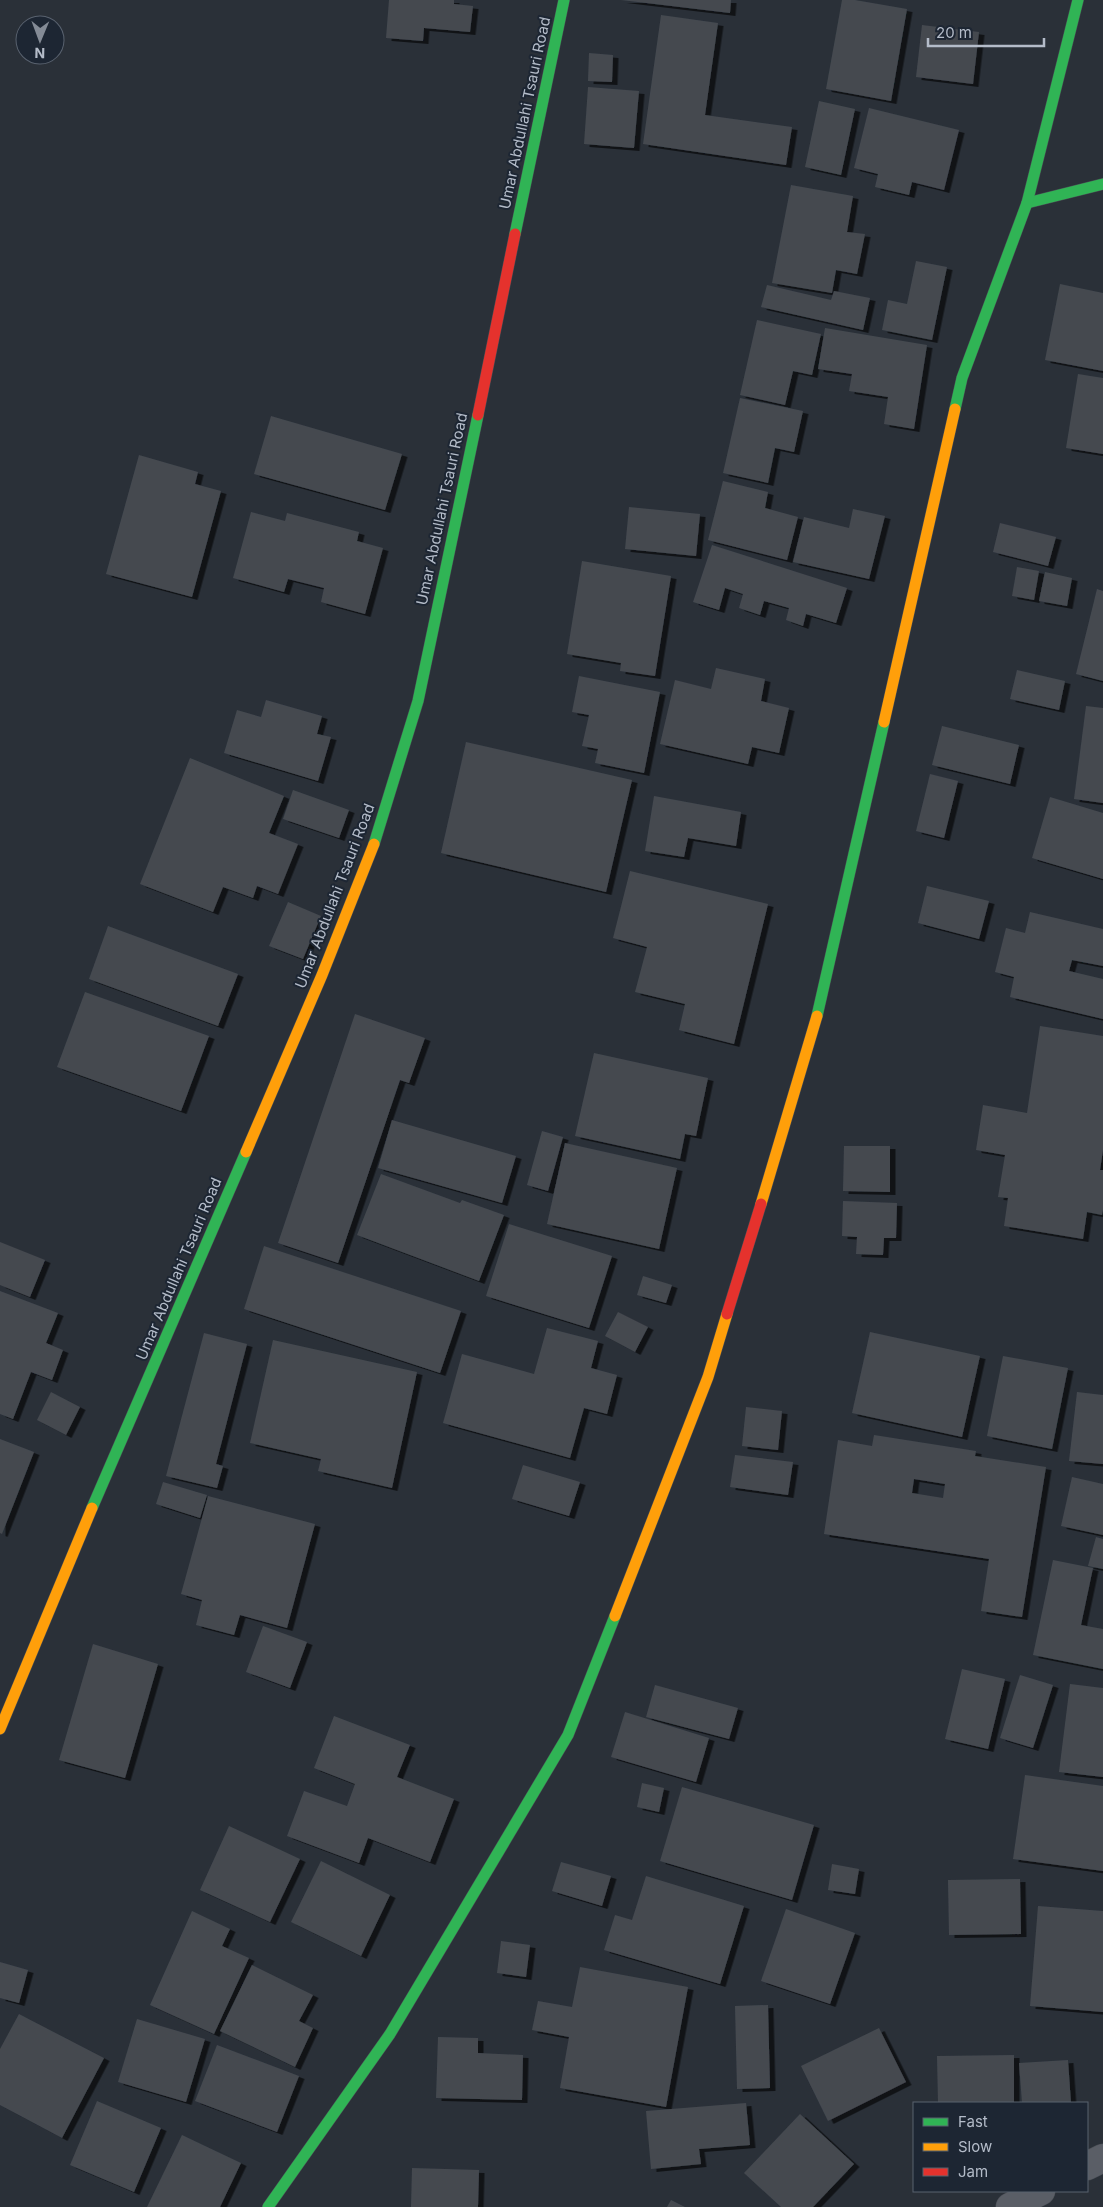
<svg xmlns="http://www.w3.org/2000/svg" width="1103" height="2207" font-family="Inter,sans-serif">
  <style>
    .building { fill: #444950; fill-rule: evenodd; filter: url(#shadow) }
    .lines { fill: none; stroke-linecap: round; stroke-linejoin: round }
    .street-casing { stroke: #484c53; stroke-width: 29 }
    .fast-casing { stroke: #484c53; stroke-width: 12 }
    .slow-casing { stroke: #484c53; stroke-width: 12 }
    .jam-casing { stroke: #484c53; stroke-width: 12 }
    .street { stroke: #5a5e66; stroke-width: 28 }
    .fast { stroke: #30b455; stroke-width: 11 }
    .slow { stroke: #ff9f0a; stroke-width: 11 }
    .jam { stroke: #e5322d; stroke-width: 11 }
    .labels { text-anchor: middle; stroke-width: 4; stroke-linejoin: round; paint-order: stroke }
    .street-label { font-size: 15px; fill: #b4bcc9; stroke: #1d2633 }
  </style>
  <defs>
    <filter id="shadow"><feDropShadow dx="5.5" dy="3" stdDeviation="0" flood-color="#0009"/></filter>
  </defs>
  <rect width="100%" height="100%" fill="#2a3038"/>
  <!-- building -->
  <g class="building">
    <polygon points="389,0 454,0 454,4 473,6 470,32 424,28 423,41 386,38"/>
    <polygon points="621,0 731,0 730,13"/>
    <polygon points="842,0 855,0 907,9 891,101 826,89"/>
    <polygon points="661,15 718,23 705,115 792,127 786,165 643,144"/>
    <polygon points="922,25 979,32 973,84 916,77"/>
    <polygon points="589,53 613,55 612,82 588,81"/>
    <polygon points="588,87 639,91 634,148 584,144"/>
    <polygon points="819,101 855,109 841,175 805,167"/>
    <polygon points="869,108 959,130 944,190 912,182 909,195 875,187 878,174 854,168"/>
    <polygon points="791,185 853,196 847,232 865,234 857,274 836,270 832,293 772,283"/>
    <polygon points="916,261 947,267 932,340 882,330 888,300 907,304"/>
    <polygon points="1060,284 1103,293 1103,371 1045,360"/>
    <polygon points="767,285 831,300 834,291 870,298 863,330 761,307"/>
    <polygon points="757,320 821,334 812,375 793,371 785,405 740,395"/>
    <polygon points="825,328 927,345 914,429 884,424 888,397 849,391 852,374 818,369"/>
    <polygon points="1078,374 1103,378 1103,454 1066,448"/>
    <polygon points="740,398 803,411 794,452 775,448 768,483 723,473"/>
    <polygon points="271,416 402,454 385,510 254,474"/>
    <polygon points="139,455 198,472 195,484 221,491 192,597 106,574"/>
    <polygon points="723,481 768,492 765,508 798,517 787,560 708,540"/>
    <polygon points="629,507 700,514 696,556 625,549"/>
    <polygon points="853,509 885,516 869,579 793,562 804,517 849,528"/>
    <polygon points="251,512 285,521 287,513 359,532 357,541 383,548 365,614 321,602 324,588 288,579 284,592 233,578"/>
    <polygon points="1000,523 1056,537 1048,566 993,552"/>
    <polygon points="712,545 847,588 836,623 806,614 803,626 786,620 789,608 764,601 760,615 739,608 743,594 725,588 719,610 693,602"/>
    <polygon points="582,561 671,576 655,676 620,671 621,663 567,654"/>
    <polygon points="1017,567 1039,571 1034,600 1012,596"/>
    <polygon points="1045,572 1072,578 1067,606 1039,601"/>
    <polygon points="1097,589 1103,591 1103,681 1076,674"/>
    <polygon points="716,668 765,679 761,701 789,708 779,753 752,747 748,764 660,744 675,680 711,689"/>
    <polygon points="1017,670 1065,681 1059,710 1010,699"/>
    <polygon points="579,676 660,692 644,773 595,763 598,749 582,746 589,715 572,712"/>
    <polygon points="266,700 322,716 317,734 331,737 318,781 224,753 237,710 261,717"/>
    <polygon points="1086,706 1103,708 1103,803 1074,799"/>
    <polygon points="942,726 1019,745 1010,784 932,765"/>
    <polygon points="466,742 632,780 606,892 441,853"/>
    <polygon points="190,758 284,796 269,833 298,844 278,894 257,886 253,898 223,887 213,912 140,884"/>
    <polygon points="930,774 958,781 944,838 916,831"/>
    <polygon points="293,790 349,810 339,838 283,819"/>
    <polygon points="654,796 741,812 736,846 688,838 684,857 645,851"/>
    <polygon points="1050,797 1103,813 1103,879 1032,858"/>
    <polygon points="630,871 768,904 734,1044 679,1030 685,1004 635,992 647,947 613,938"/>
    <polygon points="927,886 989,901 979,939 918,923"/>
    <polygon points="288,902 321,916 303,959 269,946"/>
    <polygon points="1030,912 1103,929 1103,966 1072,960 1069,971 1103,979 1103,1019 1010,997 1014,977 995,972 1006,928 1025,933"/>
    <polygon points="108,926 238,974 218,1026 89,979"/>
    <polygon points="85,992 209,1036 181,1111 57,1067"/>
    <polygon points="355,1014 425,1038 409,1083 400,1080 338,1263 278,1243"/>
    <polygon points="1040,1026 1103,1036 1103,1150 1100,1170 1103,1170 1103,1210 1102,1215 1087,1212 1083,1239 1004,1226 1008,1198 998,1197 1005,1155 976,1150 983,1105 1027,1113"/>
    <polygon points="594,1053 708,1078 696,1136 685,1134 680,1159 575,1136"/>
    <polygon points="392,1120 516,1156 502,1203 378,1168"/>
    <polygon points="542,1131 563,1137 548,1191 527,1185"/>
    <polygon points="565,1143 677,1168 659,1249 547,1224"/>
    <polygon points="844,1146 890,1146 890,1192 843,1191"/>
    <polygon points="381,1174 460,1203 462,1200 504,1215 479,1281 357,1235"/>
    <polygon points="843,1201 897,1203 896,1238 884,1238 883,1255 856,1254 857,1237 842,1236"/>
    <polygon points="509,1224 612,1256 589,1328 486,1296"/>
    <polygon points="0,1242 45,1260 30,1297 0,1285"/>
    <polygon points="264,1246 461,1311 440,1373 244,1309"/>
    <polygon points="643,1276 672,1285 666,1303 637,1295"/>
    <polygon points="0,1291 58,1313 46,1343 63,1350 52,1380 31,1372 13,1419 0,1414"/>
    <polygon points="618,1312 648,1327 635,1352 605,1336"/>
    <polygon points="547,1328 598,1341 591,1368 617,1375 607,1414 584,1408 570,1458 443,1423 462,1354 534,1374"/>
    <polygon points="870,1332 980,1356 962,1437 852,1413"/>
    <polygon points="204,1333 247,1344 216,1464 223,1466 217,1488 166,1476"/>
    <polygon points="273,1340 417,1372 392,1488 318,1471 321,1459 250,1443"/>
    <polygon points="1003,1356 1068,1368 1052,1449 987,1436"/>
    <polygon points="51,1392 80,1407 66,1435 37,1420"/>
    <polygon points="1077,1392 1103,1395 1103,1464 1069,1461"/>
    <polygon points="746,1407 782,1411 778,1450 742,1446"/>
    <path d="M874,1435l102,16 -1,5 71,11 -24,150 -41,-6 8,-52 -165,-25 14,-94 34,6zM914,1479l31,5 -2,14 -31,-5z"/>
    <polygon points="0,1439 34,1452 2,1534 0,1533"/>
    <polygon points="735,1455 793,1462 788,1495 730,1487"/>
    <polygon points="523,1465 580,1482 569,1516 512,1499"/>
    <polygon points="1072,1477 1103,1484 1103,1535 1061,1526"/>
    <polygon points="163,1482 207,1495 200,1518 156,1504"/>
    <polygon points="208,1496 315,1524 287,1628 240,1615 234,1635 196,1625 202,1600 181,1594"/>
    <polygon points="1096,1537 1103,1539 1103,1569 1088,1566"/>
    <polygon points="1053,1560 1093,1568 1081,1625 1103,1629 1103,1669 1033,1655"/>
    <polygon points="263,1626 307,1642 290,1688 246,1672"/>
    <polygon points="93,1644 158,1664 125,1778 59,1760"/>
    <polygon points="962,1669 1005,1679 988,1749 945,1739"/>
    <polygon points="1020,1675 1053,1685 1033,1748 1000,1738"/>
    <polygon points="1070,1684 1103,1688 1103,1777 1059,1772"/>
    <polygon points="655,1685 738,1708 729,1739 646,1717"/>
    <polygon points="625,1712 709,1738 696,1782 611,1757"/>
    <polygon points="334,1716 410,1745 397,1777 454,1799 430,1862 368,1838 359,1863 287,1836 304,1791 347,1806 355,1784 314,1768"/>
    <polygon points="1025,1775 1103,1786 1103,1871 1013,1859"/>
    <polygon points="642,1783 664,1788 659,1812 637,1807"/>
    <polygon points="682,1787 814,1825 792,1900 660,1861"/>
    <polygon points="229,1826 300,1859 270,1922 200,1890"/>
    <polygon points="321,1861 390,1895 361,1956 291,1922"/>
    <polygon points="561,1862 611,1876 602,1906 552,1891"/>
    <polygon points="832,1864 859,1869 855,1894 828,1890"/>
    <polygon points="646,1876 744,1906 720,1984 604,1950 615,1915 632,1920"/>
    <polygon points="1020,1879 1021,1934 949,1935 948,1880"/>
    <polygon points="1038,1906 1103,1911 1103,2012 1030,2006"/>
    <polygon points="786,1909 855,1933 830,2004 761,1981"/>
    <polygon points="192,1911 230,1929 222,1946 249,1958 214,2034 150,2005"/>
    <polygon points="501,1941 530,1945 526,1977 497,1973"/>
    <polygon points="0,1962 28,1970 19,2003 0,1998"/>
    <polygon points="252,1965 313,1995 299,2021 313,2028 295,2067 220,2031"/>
    <polygon points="580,1967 688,1987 666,2107 560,2088 569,2037 532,2030 538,2001 572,2007"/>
    <polygon points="768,2005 770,2088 737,2089 735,2006"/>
    <polygon points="19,2014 104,2058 62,2138 0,2105 0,2049"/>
    <polygon points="137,2019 205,2039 186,2102 118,2082"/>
    <polygon points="879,2028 906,2082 828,2121 801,2066"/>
    <polygon points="438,2037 478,2038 478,2053 523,2055 522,2100 436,2098"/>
    <polygon points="217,2045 299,2076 277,2132 195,2101"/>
    <polygon points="1014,2055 1014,2103 938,2103 937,2056"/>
    <polygon points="1068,2060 1071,2103 1022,2103 1019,2063"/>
    <polygon points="97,2101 161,2128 134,2192 70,2165"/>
    <polygon points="746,2103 750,2145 699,2149 701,2164 651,2169 646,2111"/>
    <polygon points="800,2114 854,2164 813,2207 781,2207 744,2173"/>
    <polygon points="182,2135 241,2163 220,2207 147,2207"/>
    <polygon points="412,2168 479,2170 478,2207 411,2207"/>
    <polygon points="671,2200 685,2207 667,2207"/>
  </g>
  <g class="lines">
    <defs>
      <g id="street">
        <polyline points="1087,2166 1103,2158"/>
        <polyline points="1010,2207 1041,2191"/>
      </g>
      <g id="fast">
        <polyline points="1027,203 1103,184"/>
        <polyline points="515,234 564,0"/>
        <polyline points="955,409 962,378 1027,203 1078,0"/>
        <polyline points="374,844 418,701 478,415"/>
        <polyline points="817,1016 884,722"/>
        <polyline points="92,1508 246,1152"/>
        <polyline points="268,2207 390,2034 568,1735 615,1616"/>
      </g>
      <g id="slow">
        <polyline points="884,722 955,409"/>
        <polyline points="246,1152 322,975 374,844"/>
        <polyline points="761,1204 817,1016"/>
        <polyline points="615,1616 708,1377 727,1314"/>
        <polyline points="0,1729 92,1508"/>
      </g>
      <g id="jam">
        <polyline points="478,415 515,234"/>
        <polyline points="727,1314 761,1204"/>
      </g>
    </defs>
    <!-- street casing -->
    <use href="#street" class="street-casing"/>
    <!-- fast casing -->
    <use href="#fast" class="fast-casing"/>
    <!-- slow casing -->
    <use href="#slow" class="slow-casing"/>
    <!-- jam casing -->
    <use href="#jam" class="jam-casing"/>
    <!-- street -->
    <use href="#street" class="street"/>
    <!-- fast -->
    <use href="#fast" class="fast"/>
    <!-- slow -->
    <use href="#slow" class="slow"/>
    <!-- jam -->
    <use href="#jam" class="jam"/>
  </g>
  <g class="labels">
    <!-- street labels -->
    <g class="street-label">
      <text transform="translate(525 113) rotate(-78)" y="5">Umar Abdullahi Tsauri Road</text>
      <text transform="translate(442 509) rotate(-78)" y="5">Umar Abdullahi Tsauri Road</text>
      <text transform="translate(335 896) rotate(-69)" y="5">Umar Abdullahi Tsauri Road</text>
      <text transform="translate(179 1269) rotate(-67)" y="5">Umar Abdullahi Tsauri Road</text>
    </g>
  </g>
  <!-- legend -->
  <rect x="913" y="2102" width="175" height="90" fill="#1d2633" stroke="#59626f"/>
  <rect x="923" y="2118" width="25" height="8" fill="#30b455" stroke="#59626f"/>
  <text x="958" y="2127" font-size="15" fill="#b4bcc9">Fast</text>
  <rect x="923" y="2143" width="25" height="8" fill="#ff9f0a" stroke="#59626f"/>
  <text x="958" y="2152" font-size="15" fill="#b4bcc9">Slow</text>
  <rect x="923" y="2168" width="25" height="8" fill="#e5322d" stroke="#59626f"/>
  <text x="958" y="2177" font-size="15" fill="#b4bcc9">Jam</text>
  <!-- north arrow -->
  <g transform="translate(40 40) rotate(181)"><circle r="24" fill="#1d2633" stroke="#59626f"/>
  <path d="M0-4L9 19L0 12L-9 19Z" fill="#848b96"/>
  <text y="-8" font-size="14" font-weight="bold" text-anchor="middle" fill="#b4bcc9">N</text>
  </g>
  <!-- scale -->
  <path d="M928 38v8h116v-8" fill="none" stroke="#b4bcc9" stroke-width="2.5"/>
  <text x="936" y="38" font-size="15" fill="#b4bcc9" stroke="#1d2633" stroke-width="4" paint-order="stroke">20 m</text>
</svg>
